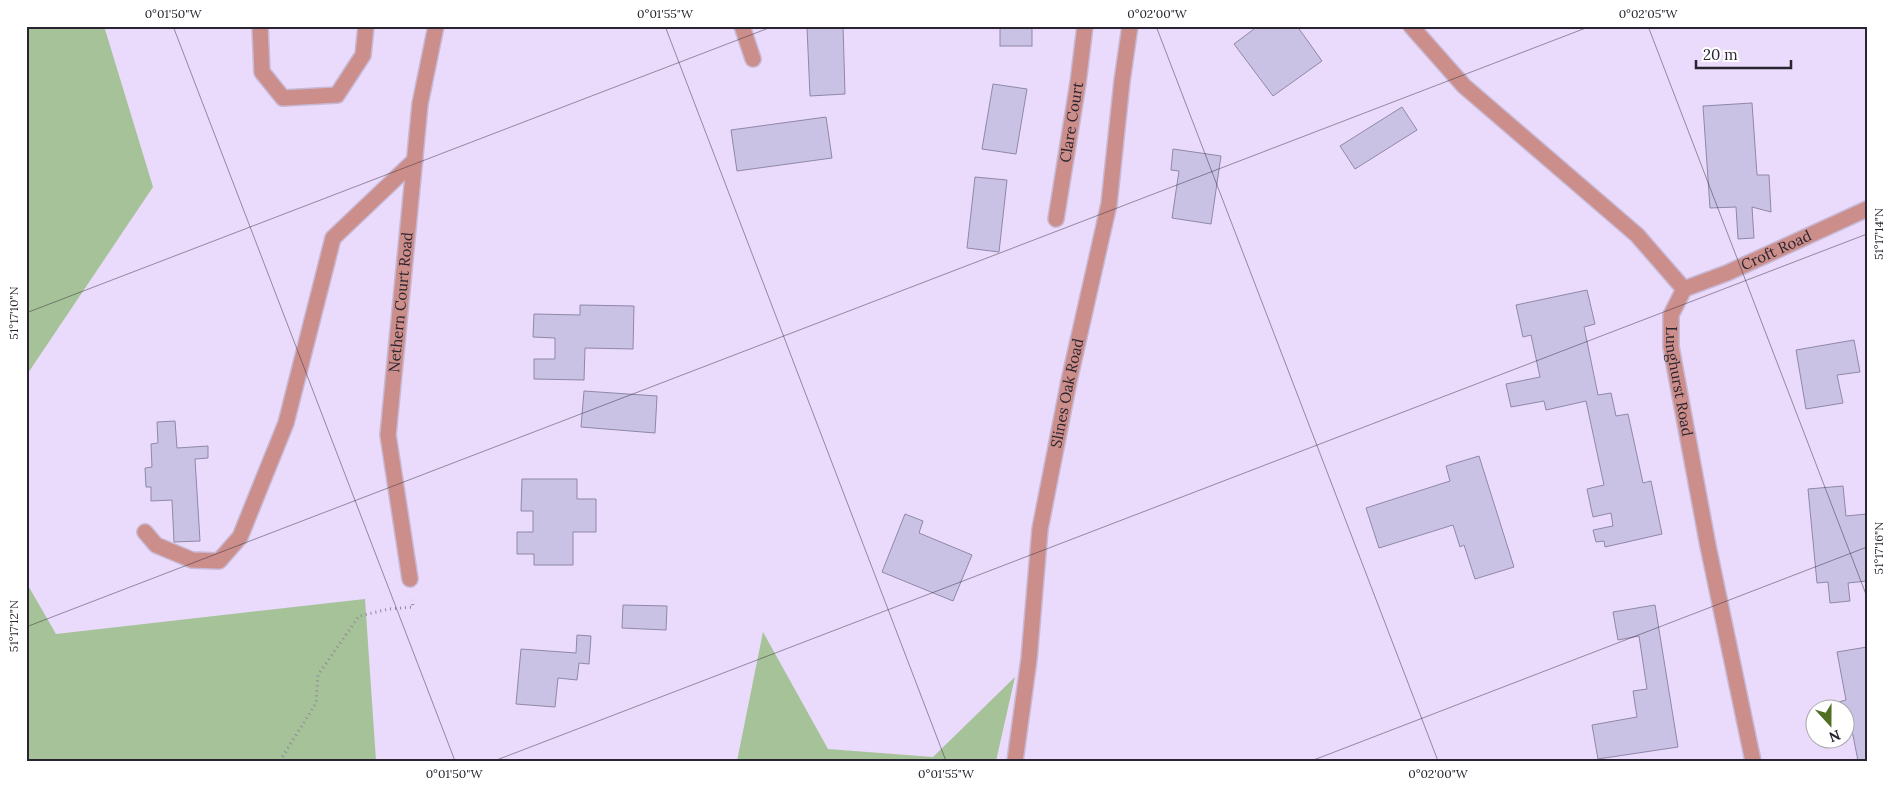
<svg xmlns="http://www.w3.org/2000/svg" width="1893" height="787" font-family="Lora,serif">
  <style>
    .green { fill: #a6c298 }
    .building { fill: #c9c2e4; stroke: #8f88a8 }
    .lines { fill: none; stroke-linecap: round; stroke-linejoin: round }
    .minor-casing { stroke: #c7b9d6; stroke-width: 18 }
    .path { stroke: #92869e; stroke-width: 3; stroke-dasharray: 1 4; stroke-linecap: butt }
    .minor { stroke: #cc8e8a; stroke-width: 15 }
    .ticks { fill: none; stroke: #2a2430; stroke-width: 1; stroke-opacity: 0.45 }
    .labels { text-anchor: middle; stroke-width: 4.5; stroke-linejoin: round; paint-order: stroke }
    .street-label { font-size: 15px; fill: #2a2430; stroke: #fff }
    .neatline { fill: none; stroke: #2a2430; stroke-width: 2 }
    .ticks-label { font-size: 12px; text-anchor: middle; fill: #2a2430 }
  </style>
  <rect width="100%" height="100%" fill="#eadafb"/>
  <!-- green -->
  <g class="green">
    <polygon points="26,26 104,26 153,187 26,376"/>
    <polygon points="26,582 56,634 365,599 376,761 26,761"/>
    <polygon points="763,632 828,749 933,757 1015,677 996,761 737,761"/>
  </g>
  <!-- building -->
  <g class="building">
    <polygon points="843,26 845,94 810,96 807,27"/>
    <rect x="1000" y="26" width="32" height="20"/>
    <polygon points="1258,26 1297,26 1322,61 1273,96 1234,44"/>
    <polygon points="993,84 1027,89 1016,154 982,149"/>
    <polygon points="1752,103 1757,175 1769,175 1771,212 1752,207 1754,238 1738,239 1736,207 1710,208 1703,106"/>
    <polygon points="1402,107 1417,130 1355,169 1340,146"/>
    <polygon points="826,117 832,158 737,171 731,130"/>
    <polygon points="1173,149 1221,156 1211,224 1172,218 1179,171 1171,170"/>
    <polygon points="975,177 1007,180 999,252 967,248"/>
    <polygon points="1587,290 1595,324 1584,327 1598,395 1611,393 1616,416 1628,414 1643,483 1651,481 1662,534 1605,547 1604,541 1596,542 1593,530 1613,526 1611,513 1593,517 1587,489 1604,485 1586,401 1546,410 1544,401 1511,407 1506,384 1540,377 1531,335 1523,337 1516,305"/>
    <polygon points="580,305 634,306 633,349 585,348 584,380 534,379 534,359 555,359 555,338 533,337 534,314 580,315"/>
    <polygon points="1854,340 1860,372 1837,375 1843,403 1806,409 1796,350"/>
    <polygon points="584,391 657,396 655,433 581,427"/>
    <polygon points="175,421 177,448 208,446 208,458 195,459 200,541 174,542 172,500 151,501 151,487 146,487 145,468 152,467 151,444 158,443 157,422"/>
    <polygon points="1479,456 1514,567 1475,579 1464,545 1460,547 1453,525 1379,548 1366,508 1450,481 1446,466"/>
    <polygon points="522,479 577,479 577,499 596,499 596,532 573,532 573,565 534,565 534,554 517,554 517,532 533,532 533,511 521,511"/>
    <polygon points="1843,486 1846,516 1867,514 1867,581 1848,583 1850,601 1830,603 1828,582 1817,583 1808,489"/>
    <polygon points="905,514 923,521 919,533 972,555 953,601 882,572"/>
    <polygon points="623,605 667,606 666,630 622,628"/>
    <polygon points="1655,605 1678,747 1598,759 1592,725 1637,717 1633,691 1647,689 1639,636 1618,640 1613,612"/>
    <polygon points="577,635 591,636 589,664 579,663 577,680 558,678 555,707 516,704 521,649 576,653"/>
    <polygon points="1867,647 1867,761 1858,761 1850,720 1846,721 1846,710 1836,710 1835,703 1846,700 1837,652"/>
  </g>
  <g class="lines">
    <defs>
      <g id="minor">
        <polyline points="260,26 262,72 283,98 337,95 363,55 366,26"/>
        <polyline points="742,26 753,59"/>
        <path id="s1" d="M1411,26l53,60 173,149 47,54 -13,26v32l37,199 45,215"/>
        <path id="s2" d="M1056,219l22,-136 7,-57"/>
        <path id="s3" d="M1684,289l43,-16 140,-64"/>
        <polyline points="145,532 156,545 192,560 219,561 240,537 286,423 333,238 415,160"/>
        <path id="s4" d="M410,579l-22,-144 32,-331 16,-78"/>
        <path id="s5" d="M1015,761l14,-102 11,-130 29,-148 40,-177 13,-123 8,-55"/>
      </g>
    </defs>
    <!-- minor casing -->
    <use href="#minor" class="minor-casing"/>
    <!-- path -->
    <polyline class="path" points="280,761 316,703 318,675 359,616 389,609 413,607 412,600"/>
    <!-- minor -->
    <use href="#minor" class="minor"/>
  </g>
  <!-- ticks -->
  <path class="ticks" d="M173,26l282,735M665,26l281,735M1156,26l282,735M1648,26l219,571M26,313l748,-287M26,627l1565,-601M494,761l1373,-527M1311,761l556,-214"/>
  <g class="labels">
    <!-- street labels -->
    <g class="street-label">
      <text dy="5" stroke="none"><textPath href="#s2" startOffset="98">Clare Court</textPath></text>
      <text dy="5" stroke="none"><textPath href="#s3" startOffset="100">Croft Road</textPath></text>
      <text dy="5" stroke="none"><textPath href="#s4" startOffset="279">Nethern Court Road</textPath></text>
      <text dy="5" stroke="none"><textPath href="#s1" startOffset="476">Lunghurst Road</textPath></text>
      <text dy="5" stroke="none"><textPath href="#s5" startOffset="372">Slines Oak Road</textPath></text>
    </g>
  </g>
  <!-- border -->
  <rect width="1893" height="787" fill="none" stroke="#ffffff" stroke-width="55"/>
  <!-- north arrow -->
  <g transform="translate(1830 724) rotate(159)"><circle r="24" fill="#ffffff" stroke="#aaa7ac"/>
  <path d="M0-4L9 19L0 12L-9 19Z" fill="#516e22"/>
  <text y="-8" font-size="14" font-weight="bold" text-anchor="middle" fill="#2a2430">N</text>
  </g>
  <!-- scale -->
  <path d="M1696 60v8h95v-8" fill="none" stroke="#2a2430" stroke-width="2.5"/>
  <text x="1703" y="60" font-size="15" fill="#2a2430" stroke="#ffffff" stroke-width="4" paint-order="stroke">20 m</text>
  <rect x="28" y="28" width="1838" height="732" class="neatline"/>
  <g class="ticks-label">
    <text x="173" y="18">0°01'50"W</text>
    <text x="665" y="18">0°01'55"W</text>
    <text x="1157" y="18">0°02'00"W</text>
    <text x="1648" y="18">0°02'05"W</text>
    <text transform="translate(1879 234) rotate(-90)" y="4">51°17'14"N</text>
    <text transform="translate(14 313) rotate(-90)" y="4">51°17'10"N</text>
    <text transform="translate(1879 548) rotate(-90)" y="4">51°17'16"N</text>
    <text transform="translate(14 626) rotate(-90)" y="4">51°17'12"N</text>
    <text x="454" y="778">0°01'50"W</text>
    <text x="946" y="778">0°01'55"W</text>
    <text x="1438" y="778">0°02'00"W</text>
  </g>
</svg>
